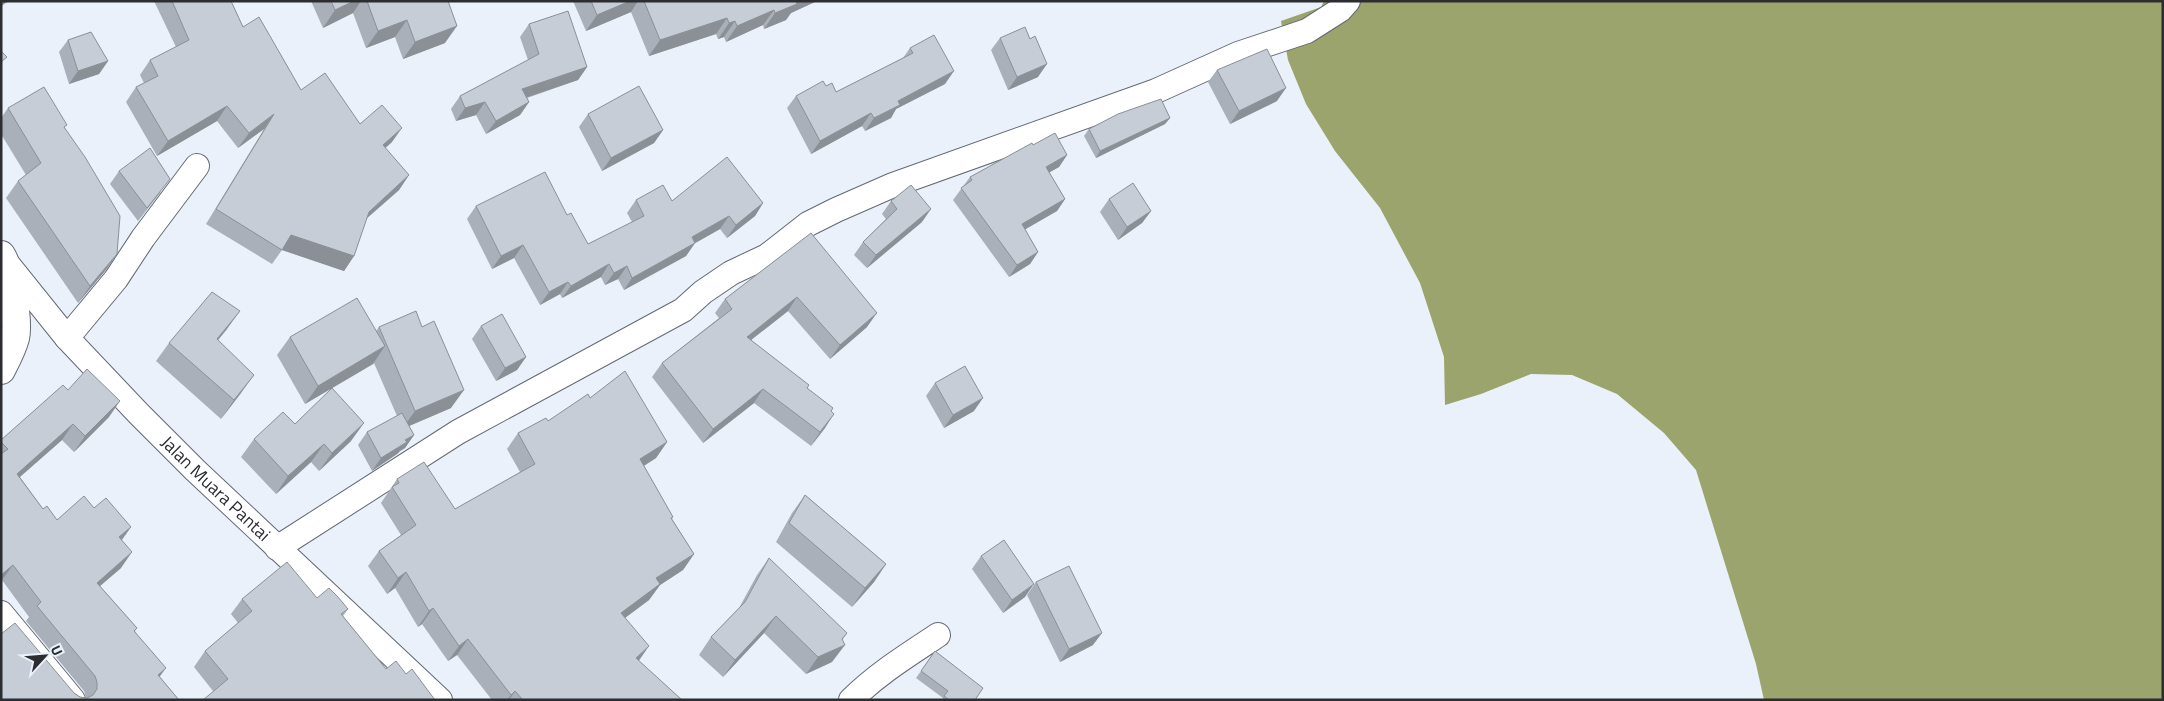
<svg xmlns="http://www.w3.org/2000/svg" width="2164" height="701" font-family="'Titillium Web',sans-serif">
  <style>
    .water { fill: #9ba46c }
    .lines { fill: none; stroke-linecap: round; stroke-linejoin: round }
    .street-casing { stroke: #636973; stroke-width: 26 }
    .highway-casing { stroke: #636973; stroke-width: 30 }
    .street { stroke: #fff; stroke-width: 24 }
    .highway { stroke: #fff; stroke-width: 28 }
    .wall { fill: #aab0b9 }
    .shaded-wall { fill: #8b9096 }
    .building { fill: #c6cdd7; stroke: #8b9096 }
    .labels { text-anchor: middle; stroke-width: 4; stroke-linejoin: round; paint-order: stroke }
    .street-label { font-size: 18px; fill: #2b2d31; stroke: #eaf1fb }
  </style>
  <rect width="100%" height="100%" fill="#eaf1fb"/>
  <!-- water -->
  <polygon class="water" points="1324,1 2163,1 2163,700 1764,700 1756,664 1696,470 1664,433 1617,394 1572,375 1531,374 1481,394 1445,405 1444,357 1420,283 1380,208 1335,151 1306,104 1288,60 1281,21 1321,7"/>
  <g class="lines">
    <defs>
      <g id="street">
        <path id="s1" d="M6,262l61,76 72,76 56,56 245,230"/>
        <polyline points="67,338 116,279 143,238 197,166"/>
        <polyline points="277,548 458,432 683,310 703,292 731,273 767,256 808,224 836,210 893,185 1156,91 1238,54 1307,31 1340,10 1348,1"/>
        <polyline points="1,613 73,700"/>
        <path d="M851,700c26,-26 57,-45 87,-65"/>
      </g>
      <path id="highway" d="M1,255c9,13 18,67 14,83 -3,11 -9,22 -14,32"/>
    </defs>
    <!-- street casing -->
    <use href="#street" class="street-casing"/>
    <!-- highway casing -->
    <use href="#highway" class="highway-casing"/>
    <!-- street -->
    <use href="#street" class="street"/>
    <!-- highway -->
    <use href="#highway" class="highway"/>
  </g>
  <!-- wall -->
  <g class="wall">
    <polygon points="154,1 231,1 243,27 301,90 392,142 385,148 409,175 399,190 366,219 354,256 344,271 282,250 272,264 206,224 264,129 238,148 217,121 157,156 126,102 136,87 144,83 140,75 150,60 176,47"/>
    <polygon points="311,1 448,1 445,43 403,59 395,37 366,48 353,13 323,28"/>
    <polygon points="573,1 817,1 791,13 786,20 764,29 763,25 726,42 724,37 718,39 716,34 649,56 631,12 586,31"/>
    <polygon points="529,24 587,67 578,80 527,98 529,102 520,115 486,134 476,115 456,121 451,109 460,96 528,60 520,37"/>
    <polygon points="1000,38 1038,77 1008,90 991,50"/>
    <polygon points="68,40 108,61 99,74 69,84 59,52"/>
    <polygon points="910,48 945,84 896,109 891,118 865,131 862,126 811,154 787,108 796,96 826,86 836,92 903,58"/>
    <polygon points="1217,70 1277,101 1230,124 1208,82"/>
    <polygon points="8,108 65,128 117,254 105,271 78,303 6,198 18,181 26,175 1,134 1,118"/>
    <polygon points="588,114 663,130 654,143 602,171 579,127"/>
    <polygon points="1170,118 1165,124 1096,158 1084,136 1089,129"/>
    <polygon points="1033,145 1067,155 1059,167 1049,172 1065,199 1057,211 1025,229 1038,252 1030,264 1009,277 953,200 970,177"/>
    <polygon points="119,171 161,192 138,221 110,184"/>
    <polygon points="1109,199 1151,211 1142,223 1118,240 1100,212"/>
    <polygon points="636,200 763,203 755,216 727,238 720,229 695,243 686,256 624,290 618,279 605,285 601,277 562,298 560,294 540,305 514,258 492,269 467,219 476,206 567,215 588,244 632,222 627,213"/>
    <polygon points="891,201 922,222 867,268 854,255 863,242 886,219 882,214"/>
    <polygon points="811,233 867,327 830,359 788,311 751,340 807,388 831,411 825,428 811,446 754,403 703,443 652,377 662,363 719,318 715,313 725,299"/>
    <polygon points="481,326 526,357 517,370 496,381 472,339"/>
    <polygon points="379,327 451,408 409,426 414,435 405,448 400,451 397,454 372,471 358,445 367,432 397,416 374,363 373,364 305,404 277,355 290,337 376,331"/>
    <polygon points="227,329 218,340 241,393 221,419 156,361 169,343"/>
    <polygon points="935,383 974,411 944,428 926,396"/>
    <polygon points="68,390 109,417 74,452 62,440 20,477 43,509 57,520 94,508 131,527 122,540 121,568 100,586 137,628 135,631 160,677 179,700 1,700 74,693 80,697 86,698 84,691 26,621 29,617 2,580 1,581 1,440"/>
    <polygon points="590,398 667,442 656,458 644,466 673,517 672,519 694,554 683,570 660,585 649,600 625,618 639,661 682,700 492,700 457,655 448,661 422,624 418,627 395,588 387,594 368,566 379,551 401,535 381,503 397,479 455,509 520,472 507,449 518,433 548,421"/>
    <polygon points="295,424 351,441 319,471 311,462 276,494 241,457 254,439"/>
    <polygon points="805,495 886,564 874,582 852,607 776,542 792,513"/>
    <polygon points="981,556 1025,597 1003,613 972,569"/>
    <polygon points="769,558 842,640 832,662 806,674 764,633 723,677 699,655 711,637 739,608 757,575"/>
    <polygon points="1036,582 1093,645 1060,662 1027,595"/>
    <polygon points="317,598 348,609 343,616 386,669 406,674 213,691 194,667 205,651 238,623 231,614 242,599"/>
    <polygon points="935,651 975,700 942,700 943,698 916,678"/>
  </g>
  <!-- shaded-wall -->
  <g class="shaded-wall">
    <polygon points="1,1 9,1 1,6"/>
    <polygon points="354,1 361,1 353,13 323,28 335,10"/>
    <polygon points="630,1 638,1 631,12 586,31 597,15"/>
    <polygon points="795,1 817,1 791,13 786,20 764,29 775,13"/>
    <polygon points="774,10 763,25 726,42 737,26"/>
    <polygon points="727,18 716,34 649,56 660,40"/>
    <polygon points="407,20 395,37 366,48 378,31"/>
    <polygon points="735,21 724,37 718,39 729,23"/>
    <polygon points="457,26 445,43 403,59 415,42"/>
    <polygon points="108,61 99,74 69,84 78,71"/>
    <polygon points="1047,64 1038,77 1008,90 1017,77"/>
    <polygon points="587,67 578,80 513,102 522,89"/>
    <polygon points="954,71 945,84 896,109 891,118 865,131 874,118 898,101"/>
    <polygon points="1286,88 1277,101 1230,124 1239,111"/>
    <polygon points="485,102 476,115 456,121 465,108"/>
    <polygon points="529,102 520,115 486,134 496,121"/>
    <polygon points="227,106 217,121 157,156 168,141"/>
    <polygon points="871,113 862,126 811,154 820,141"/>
    <polygon points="274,114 264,129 238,148 249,133"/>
    <polygon points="1170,118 1165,124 1096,158 1100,151"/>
    <polygon points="402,128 392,142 372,160 383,145"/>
    <polygon points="663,130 654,143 602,171 611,158"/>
    <polygon points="1067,155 1059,167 1038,179 1046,167"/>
    <polygon points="409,175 399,190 358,226 369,212"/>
    <polygon points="1065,199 1057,211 1014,236 1022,224"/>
    <polygon points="763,203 755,216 727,238 736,225"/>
    <polygon points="931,209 922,222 867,268 876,255"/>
    <polygon points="1151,211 1142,223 1118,240 1127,227"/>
    <polygon points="729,216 720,229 683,250 692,237"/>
    <polygon points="291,235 354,256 344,271 282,250"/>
    <polygon points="695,243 686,256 624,290 632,278"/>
    <polygon points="523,245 514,258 492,269 501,256"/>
    <polygon points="1038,252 1030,264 1009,277 1017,265"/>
    <polygon points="117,254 105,271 78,303 90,286"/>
    <polygon points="609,264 601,277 562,298 571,286"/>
    <polygon points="627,266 618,279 605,285 614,273"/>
    <polygon points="568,282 560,294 540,305 549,292"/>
    <polygon points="797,297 788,311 737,351 747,337"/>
    <polygon points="240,311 227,329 204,357 217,339"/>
    <polygon points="877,313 867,327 830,359 840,345"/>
    <polygon points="385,346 373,364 305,404 318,386"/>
    <polygon points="526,357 517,370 496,381 505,368"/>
    <polygon points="254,375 241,393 221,419 234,400"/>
    <polygon points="763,389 754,403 703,443 713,429"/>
    <polygon points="464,390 451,408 402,429 415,411"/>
    <polygon points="983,398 974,411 944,428 953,415"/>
    <polygon points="120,401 109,417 74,452 85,436"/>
    <polygon points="834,414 825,428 811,446 820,432"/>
    <polygon points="364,423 351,441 319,471 332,453"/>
    <polygon points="73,424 62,440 6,489 17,474"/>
    <polygon points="414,435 405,448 400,451 397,454 372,471 381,458 405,440"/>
    <polygon points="667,442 656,458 629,475 640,459"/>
    <polygon points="324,444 311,462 276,494 288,476"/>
    <polygon points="131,527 120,542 119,537"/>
    <polygon points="132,552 121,568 86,598 97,583"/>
    <polygon points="694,554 683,570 660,585 649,600 610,629 621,613 656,578"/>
    <polygon points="886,564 874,582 852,607 865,588"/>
    <polygon points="13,565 2,580 1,581 1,575"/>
    <polygon points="406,572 395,588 387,594 398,578"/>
    <polygon points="1034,584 1025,597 1003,613 1012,600"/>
    <polygon points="433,608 422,624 418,627 429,611"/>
    <polygon points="776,616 764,633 723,677 735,660"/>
    <polygon points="847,633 837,648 845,645 832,662 806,674 818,657 842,639"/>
    <polygon points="1102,633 1093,645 1060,662 1069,649"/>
    <polygon points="468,639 457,655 448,661 459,646"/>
    <polygon points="649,646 638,662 636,658"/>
    <polygon points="166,668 155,683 158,675"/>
    <polygon points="515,691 509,700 507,700 511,695"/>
  </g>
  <!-- building -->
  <g class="building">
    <polygon points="172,1 231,1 243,27 259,17 301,90 325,73 360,124 382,105 402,128 383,145 409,175 369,212 354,256 291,235 282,250 216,209 274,114 249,133 227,106 168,141 136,87 158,76 150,60 189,40"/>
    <polygon points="331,1 354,1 335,10"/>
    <polygon points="367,1 448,1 457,26 415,42 407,20 378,31"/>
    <polygon points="591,1 630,1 597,15"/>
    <polygon points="644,1 796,1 797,4 775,13 774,10 737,26 735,21 729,23 727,18 660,40"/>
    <polygon points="568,11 587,67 522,89 529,102 496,121 485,102 465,108 460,96 539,54 529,24"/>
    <polygon points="1025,27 1030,39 1035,36 1047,64 1017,77 1000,38"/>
    <polygon points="91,32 108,61 78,71 68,40"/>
    <polygon points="934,35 954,71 898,101 900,105 874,118 871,113 820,141 796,96 823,81 826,86 832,83 836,92 913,53 910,48"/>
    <polygon points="1267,49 1286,88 1239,111 1217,70"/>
    <polygon points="1,51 7,57 1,62"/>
    <polygon points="639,86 663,130 611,158 588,114"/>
    <polygon points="44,87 67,125 64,127 85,157 120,216 117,254 90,286 18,181 41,163 8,108"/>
    <polygon points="1161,99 1170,118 1100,151 1089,129 1118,114"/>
    <polygon points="1055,133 1067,155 1046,167 1065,199 1022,224 1038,252 1017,265 961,188 972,180 970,177 1032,143 1033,145"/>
    <polygon points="150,148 170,179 147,208 119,171"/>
    <polygon points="727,157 763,203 736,225 729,216 692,237 695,243 632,278 627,266 614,273 609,264 571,286 568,282 549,292 523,245 501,256 476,206 545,172 567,215 571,213 588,244 644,216 636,200 663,185 672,201"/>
    <polygon points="1133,183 1151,211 1127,227 1109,199"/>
    <polygon points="911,185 931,209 876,255 863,242 897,209 891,201"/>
    <polygon points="811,233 877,313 840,345 797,297 747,337 809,385 807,388 833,408 831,411 834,414 820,432 763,389 713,429 662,363 732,309 725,299"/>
    <polygon points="212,292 240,311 217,339 254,375 234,400 169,343"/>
    <polygon points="357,298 385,346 318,386 290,337"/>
    <polygon points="416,311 422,327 434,321 464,390 415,411 379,327"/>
    <polygon points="502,314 526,357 505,368 481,326"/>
    <polygon points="965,366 983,398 953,415 935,383"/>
    <polygon points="87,369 120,401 85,436 73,424 17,474 43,509 47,506 57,520 84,496 94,508 106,498 131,527 119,537 132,552 97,583 137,628 134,631 166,668 158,675 179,700 1,700 1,634 15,623 74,693 80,697 87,698 93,695 97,689 97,682 95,676 37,606 41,602 13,565 1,575 1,454 8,449 1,442 1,440 63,385 68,390"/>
    <polygon points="625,371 667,442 640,459 673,517 671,518 694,554 656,578 660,584 621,613 649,646 636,658 682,700 523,700 515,691 511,695 468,639 459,646 433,608 429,611 406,572 398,578 379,551 416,525 392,487 399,483 397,479 424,462 455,509 535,464 518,433 546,418 548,421 588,394 590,398"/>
    <polygon points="332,388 364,423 332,453 324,444 288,476 254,439 283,412 295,424"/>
    <polygon points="402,413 414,435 405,440 407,442 381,458 367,432"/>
    <polygon points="805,495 886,564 865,588 789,523"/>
    <polygon points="1004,540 1034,584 1012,600 981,556"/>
    <polygon points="769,558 847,633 842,639 845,645 818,657 776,616 735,660 711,637 745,602"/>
    <polygon points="287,562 317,598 329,588 338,597 348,609 341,614 386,669 396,661 406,674 412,669 435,700 203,700 228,679 205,651 252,611 242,599"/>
    <polygon points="1069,566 1102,633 1069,649 1036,582"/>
    <polygon points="935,651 983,688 975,700 949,700 944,696 948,691 921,671"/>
  </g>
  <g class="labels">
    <!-- street labels -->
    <g class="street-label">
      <text dy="6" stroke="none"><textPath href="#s1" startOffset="309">Jalan Muara Pantai</textPath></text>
    </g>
  </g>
  <!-- border -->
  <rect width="2164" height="701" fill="none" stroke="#2b2d31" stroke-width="5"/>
  <!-- north arrow -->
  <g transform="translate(45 656) rotate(64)" stroke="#eaf1fb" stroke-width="4" paint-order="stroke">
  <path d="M0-4L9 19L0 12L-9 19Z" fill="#2b2d31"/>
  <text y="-8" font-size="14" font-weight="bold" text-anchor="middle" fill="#2b2d31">U</text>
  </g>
</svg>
